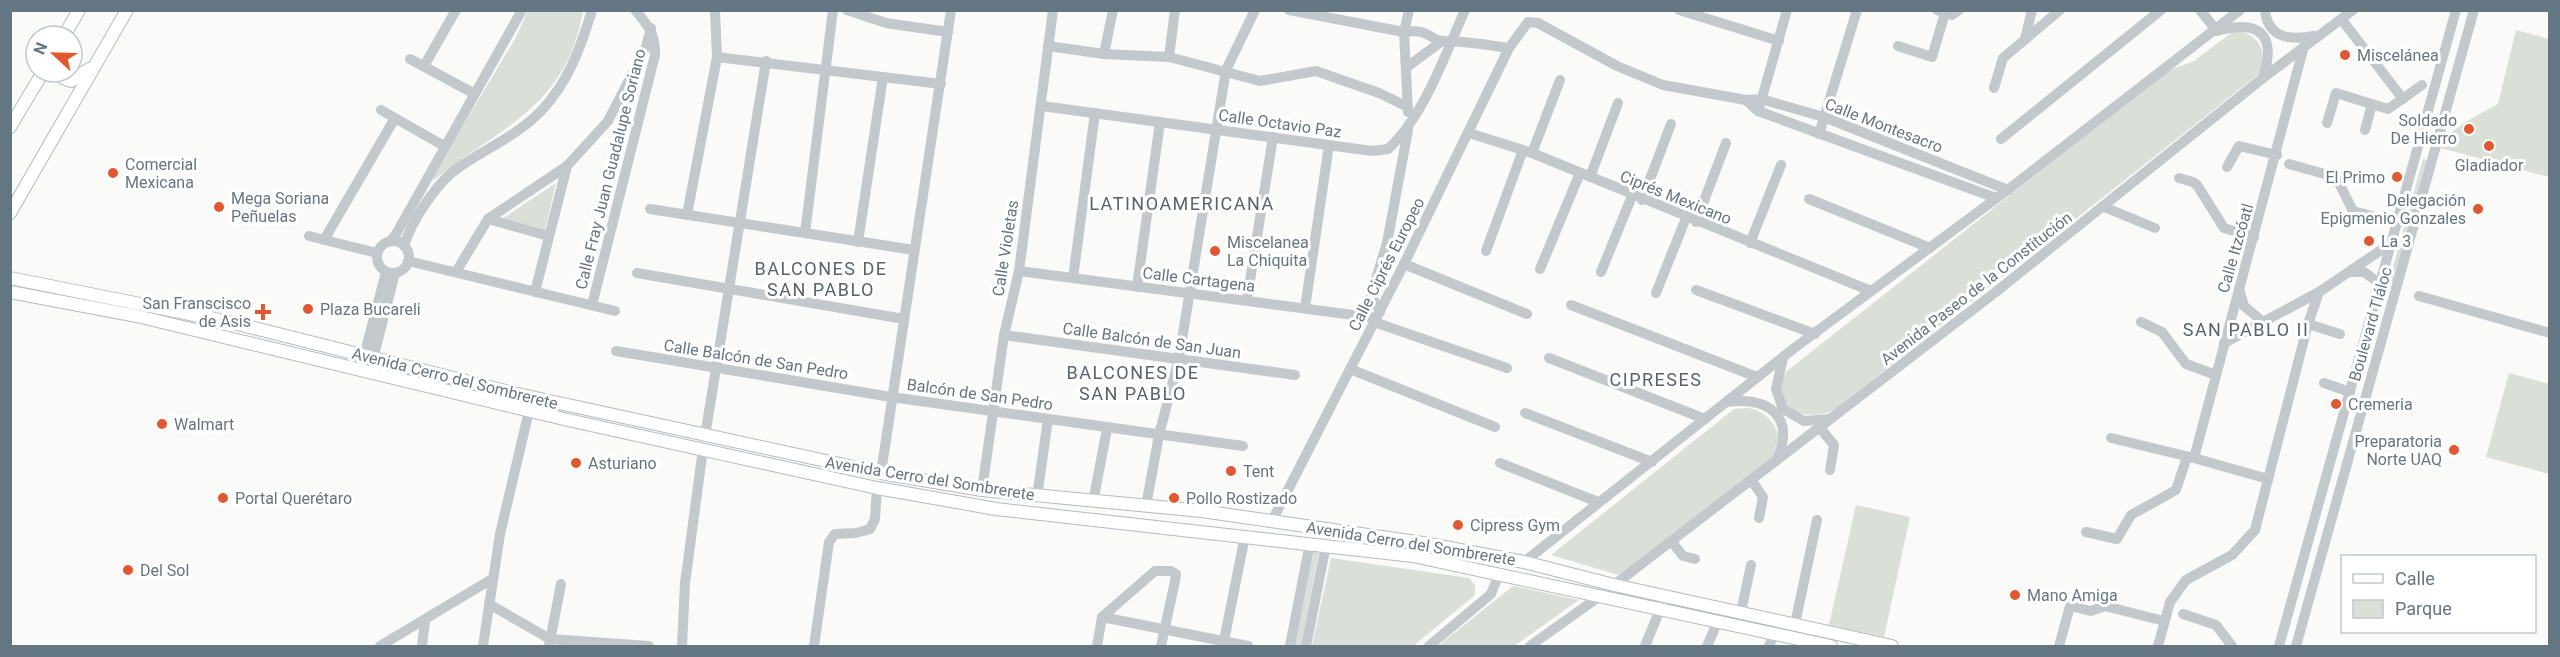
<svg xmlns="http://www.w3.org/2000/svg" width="2560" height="657" font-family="Roboto,sans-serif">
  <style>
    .green { fill: #dadfd7 }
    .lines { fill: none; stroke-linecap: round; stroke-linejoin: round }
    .major-casing { stroke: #b5babe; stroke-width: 14 }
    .minor { stroke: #c3c8cc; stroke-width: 10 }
    .major { stroke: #fff; stroke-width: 12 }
    .poi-dot { fill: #e4572e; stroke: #fff; stroke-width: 2 }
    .labels { text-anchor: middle; stroke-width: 6; stroke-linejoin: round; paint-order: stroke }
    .poi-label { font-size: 16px; fill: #657683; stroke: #fff; text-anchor: start }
    .street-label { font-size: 16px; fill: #657683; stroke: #fff }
    .neighbourhood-label { font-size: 18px; letter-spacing: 1.5px; fill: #57646e; stroke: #fff }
  </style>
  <rect width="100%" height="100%" fill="#fafaf8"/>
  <!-- green -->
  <g class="green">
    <path d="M528,11h55c-16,95 -82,116 -149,169l-2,-3 83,-138z"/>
    <path d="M2235,30c25,4 32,21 25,43l-427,338c-17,6 -32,5 -47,-4l-6,-23 7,-13 382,-301 25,-9z"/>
    <polygon points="2516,30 2549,39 2549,177 2437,147 2438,142 2467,121 2498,104"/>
    <polygon points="2423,159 2427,160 2393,282 2389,281"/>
    <polygon points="556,183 545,230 503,218"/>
    <polygon points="2509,373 2549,384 2549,474 2486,457"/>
    <path d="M1749,408c16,3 25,14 30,28l-7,23 -153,116 -68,-20 183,-146z"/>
    <polygon points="1856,505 1910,517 1884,637 1829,625"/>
    <polygon points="1314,550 1319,551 1301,646 1295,646"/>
    <polygon points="1331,558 1469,578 1475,585 1475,595 1413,646 1312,646"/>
    <polygon points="1513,586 1579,600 1514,646 1438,646"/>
  </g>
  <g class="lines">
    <defs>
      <g id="major">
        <polyline points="64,36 79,10"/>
        <polyline points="60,72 63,78 71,81 89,69"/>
        <polyline points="10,127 43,72"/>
        <polyline points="10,213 127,10"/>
        <polyline points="10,278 230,322 513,393 881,473 982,490 1202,511 1423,543 1524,562 1614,585 1892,646"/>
        <polyline points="10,292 137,316 568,420 877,488 996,509 1413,556 1831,646"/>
      </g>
    </defs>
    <!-- major casing -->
    <use href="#major" class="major-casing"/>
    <!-- minor -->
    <g class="minor">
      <polyline points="847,10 886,23 948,32"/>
      <path d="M1289,10l115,22c27,-4 25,9 40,9 22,0 43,4 65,7"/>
      <polyline points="1679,10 1779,41"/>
      <polyline points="1937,10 1952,15 1959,10"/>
      <path d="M2200,10l17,21c43,-12 60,4 46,47"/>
      <path d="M2265,10c3,29 26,30 49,26"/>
      <polyline points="2342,20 2403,99"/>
      <polyline points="2025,39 2032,10"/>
      <polyline points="1048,46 1104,54 1169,57 1260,81 1316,71 1379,93 1408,107"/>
      <polyline points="1898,46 1932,57 1945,13"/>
      <polyline points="1104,54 1113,10"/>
      <polyline points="717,57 941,84"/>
      <polyline points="1169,57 1175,10"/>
      <polyline points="410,59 475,94"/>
      <polyline points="424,66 456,10"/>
      <polyline points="1407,67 1442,41"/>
      <polyline points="1994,88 2003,58 2060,10"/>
      <polyline points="1746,100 1758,111 1996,198"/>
      <polyline points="1760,105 1787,10"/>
      <path d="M1042,106l330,45 16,-2c36,-33 57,-94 77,-139"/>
      <polyline points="381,110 444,146"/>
      <polyline points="1408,112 1404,32 1409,10"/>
      <polyline points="2327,123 2336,93 2388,109 2422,85"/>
      <polyline points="2365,130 2372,104"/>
      <polyline points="1469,133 1532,153 1871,291"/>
      <polyline points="1819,134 1857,10"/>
      <polyline points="2001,139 2161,10"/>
      <polyline points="1532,153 1560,80"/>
      <polyline points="2289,164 2332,176 2337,179 2353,211 2398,223"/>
      <polyline points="2227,167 2239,146 2277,155"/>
      <polyline points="1590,177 1618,103"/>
      <polyline points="2179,178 2193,182 2197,185 2224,228 2254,237"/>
      <polyline points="1809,199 1930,248"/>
      <polyline points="1642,200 1671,124"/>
      <polyline points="2104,207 2155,228"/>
      <polyline points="650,209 914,250"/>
      <polyline points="687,215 717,57 715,10"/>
      <polyline points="488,219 549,236"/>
      <polyline points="1696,222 1726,143"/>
      <polyline points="805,233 833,10"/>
      <polyline points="309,236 377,253"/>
      <polyline points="324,240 395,118"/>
      <circle cx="393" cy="257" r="16"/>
      <polyline points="389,242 395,236 522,10"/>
      <polyline points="858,242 883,77"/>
      <polyline points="1750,243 1781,165"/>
      <path d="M404,246c7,-24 33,-64 54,-78 27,-19 59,-32 83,-57 27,-28 40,-64 51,-101"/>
      <polyline points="1486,251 1523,150"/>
      <polyline points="408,261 615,311"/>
      <polyline points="1404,264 1527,314"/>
      <polyline points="1540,269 1580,173"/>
      <polyline points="1019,271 1376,318"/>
      <polyline points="456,272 488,219 567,166 608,121 646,47 651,28"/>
      <polyline points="1601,272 1632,196"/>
      <polyline points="2350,272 2364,272 2383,286"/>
      <polyline points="637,273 904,319"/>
      <polyline points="1073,278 1095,113"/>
      <polyline points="1137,287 1160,122"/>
      <polyline points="2239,289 2244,306 2262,321"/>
      <polyline points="1696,290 1815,334"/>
      <polyline points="535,292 567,166"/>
      <polyline points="1656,293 1686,218"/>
      <polyline points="2419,296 2550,333"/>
      <polyline points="1247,299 1273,137"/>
      <path d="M592,305l63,-250c1,-20 -7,-30 -20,-45"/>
      <polyline points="1571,305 1757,377"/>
      <polyline points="1305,308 1329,145"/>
      <polyline points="1380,312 1371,295 1387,243 1408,130"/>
      <polyline points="1374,322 1507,368"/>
      <polyline points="2141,322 2162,332 2186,364 2216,375"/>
      <polyline points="2308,324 2340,334"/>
      <polyline points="1004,335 1295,375"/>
      <polyline points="2224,343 2319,292 2393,242"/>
      <polyline points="616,351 891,397 1243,446"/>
      <polyline points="364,356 386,272"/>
      <polyline points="1549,358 1705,419"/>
      <polyline points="1783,358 1776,389 1783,409 1804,421 1830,419"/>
      <polyline points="373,359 395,273"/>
      <polyline points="1350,369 1495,427"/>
      <polyline points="2324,383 2350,392"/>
      <path d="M1726,402c43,-6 71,15 50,59"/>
      <polyline points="1525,413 1652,462"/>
      <polyline points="1820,428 1834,445 1830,470"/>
      <polyline points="705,436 766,61"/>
      <polyline points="2111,438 2194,458 2268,479"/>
      <polyline points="2194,458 2304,46"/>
      <polyline points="1500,463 1598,502"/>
      <polyline points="881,473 951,10"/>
      <polyline points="1752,481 1763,497 1759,518"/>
      <polyline points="982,490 1004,335 1019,271 1053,10"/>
      <polyline points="1037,497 1048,419"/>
      <polyline points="1093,502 1107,429"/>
      <polyline points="1146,506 1159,435 1179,358 1226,70 1255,10"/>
      <polyline points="1272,521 1404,264 1509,48 1528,22 1538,23 1617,66 1663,85 1746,100 1761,99 1824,117 2008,190"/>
      <polyline points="2086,532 2117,539 2131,515 2176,490 2187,457"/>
      <polyline points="1672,542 1683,556 1695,559"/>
      <polyline points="1524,562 1793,349 2009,189 2240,10"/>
      <polyline points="1614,585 1997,291 2263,78 2353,10"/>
      <polyline points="489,604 550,639 649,646"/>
      <polyline points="1741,612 1751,565"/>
      <polyline points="2183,614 2216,625 2232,646"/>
      <polyline points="1102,617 1155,571 1171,571 1176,574 1175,581 1161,646"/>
      <polyline points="1102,617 1248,646"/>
      <polyline points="1795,624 1817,520"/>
      <polyline points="380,646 492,579"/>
      <polyline points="422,646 425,621"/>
      <polyline points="483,646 500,534 529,411"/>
      <polyline points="549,646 561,584"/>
      <polyline points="682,646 685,583 703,449"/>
      <polyline points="814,646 829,542 835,534 856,533 870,529 875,519 877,488"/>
      <polyline points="1097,646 1102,617"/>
      <polyline points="1223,646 1245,536"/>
      <polyline points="1290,646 1310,543"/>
      <polyline points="1306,646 1326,545"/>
      <polyline points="1429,646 1491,594 1499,574"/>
      <polyline points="1530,646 1600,596"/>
      <polyline points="1645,646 1666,595"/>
      <polyline points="1707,646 1717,623"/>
      <polyline points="1769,646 1774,634"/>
      <polyline points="2059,646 2070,606 2091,611 2105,606 2164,621"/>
      <polyline points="2158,646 2170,602 2186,580 2232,555 2255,530 2308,324 2319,292"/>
      <polyline points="2279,646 2456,10"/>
      <polyline points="2296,646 2474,10"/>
    </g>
    <!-- major -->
    <use href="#major" class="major"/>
  </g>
  <!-- markers -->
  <g class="poi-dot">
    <circle cx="2345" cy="55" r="6"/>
    <circle cx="2469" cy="129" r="6"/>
    <circle cx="2489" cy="146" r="6"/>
    <circle cx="113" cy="173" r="6"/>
    <circle cx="2397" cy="177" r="6"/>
    <circle cx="219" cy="207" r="6"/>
    <circle cx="2478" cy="209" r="6"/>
    <circle cx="2369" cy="241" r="6"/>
    <circle cx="1215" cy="251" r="6"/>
    <circle cx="308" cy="309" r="6"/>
    <path d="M260 303h6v6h6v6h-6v6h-6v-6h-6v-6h6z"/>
    <circle cx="2336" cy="404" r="6"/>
    <circle cx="162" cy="424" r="6"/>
    <circle cx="2454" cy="450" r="6"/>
    <circle cx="576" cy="463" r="6"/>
    <circle cx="1231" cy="471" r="6"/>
    <circle cx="223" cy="498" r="6"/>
    <circle cx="1174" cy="498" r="6"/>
    <circle cx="1458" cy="525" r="6"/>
    <circle cx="128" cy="570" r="6"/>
    <circle cx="2015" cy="595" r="6"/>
  </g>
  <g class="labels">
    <!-- poi labels -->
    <g class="poi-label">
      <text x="2357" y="61">Miscelánea</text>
      <text x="2457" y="126" text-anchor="end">Soldado<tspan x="2457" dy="18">De Hierro</tspan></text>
      <text x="125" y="170">Comercial<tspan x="125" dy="18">Mexicana</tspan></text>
      <text x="2489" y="171" text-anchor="middle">Gladiador</text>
      <text x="2385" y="183" text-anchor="end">El Primo</text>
      <text x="231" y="204">Mega Soriana<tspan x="231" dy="18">Peñuelas</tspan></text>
      <text x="2466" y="206" text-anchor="end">Delegación<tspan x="2466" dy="18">Epigmenio Gonzales</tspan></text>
      <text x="2381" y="247">La 3</text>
      <text x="1227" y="248">Miscelanea<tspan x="1227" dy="18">La Chiquita</tspan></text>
      <text x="251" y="309" text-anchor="end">San Franscisco<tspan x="251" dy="18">de Asis</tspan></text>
      <text x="320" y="315">Plaza Bucareli</text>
      <text x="2348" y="410">Cremeria</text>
      <text x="174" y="430">Walmart</text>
      <text x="2442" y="447" text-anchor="end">Preparatoria<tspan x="2442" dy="18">Norte UAQ</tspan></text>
      <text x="588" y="469">Asturiano</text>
      <text x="1243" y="477">Tent</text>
      <text x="235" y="504">Portal Querétaro</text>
      <text x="1186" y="504">Pollo Rostizado</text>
      <text x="1470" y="531">Cipress Gym</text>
      <text x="140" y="576">Del Sol</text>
      <text x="2027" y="601">Mano Amiga</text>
    </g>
    <!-- street labels -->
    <g class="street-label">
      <text transform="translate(1280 123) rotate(8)" y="6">Calle Octavio Paz</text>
      <text transform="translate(1884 125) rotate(21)" y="6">Calle Montesacro</text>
      <text transform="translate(610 169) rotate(-76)" y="6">Calle Fray Juan Guadalupe Soriano</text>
      <text transform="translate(1676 197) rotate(22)" y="6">Ciprés Mexicano</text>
      <text transform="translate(1005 248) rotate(-81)" y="6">Calle Violetas</text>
      <text transform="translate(2235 248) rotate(-74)" y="6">Calle Itzcóatl</text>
      <text transform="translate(1386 264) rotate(-63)" y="6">Calle Ciprés Europeo</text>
      <text transform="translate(1199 279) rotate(7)" y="6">Calle Cartagena</text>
      <text transform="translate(1976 288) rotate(-38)" y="6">Avenida Paseo de la Constitución</text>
      <text transform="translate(2370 324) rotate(-74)" y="6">Boulevard Tláloc</text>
      <text transform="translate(1152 340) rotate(8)" y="6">Calle Balcón de San Juan</text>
      <text transform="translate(756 359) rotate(9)" y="6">Calle Balcón de San Pedro</text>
      <text transform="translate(455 378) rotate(14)" y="6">Avenida Cerro del Sombrerete</text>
      <text transform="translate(980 394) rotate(8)" y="6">Balcón de San Pedro</text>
      <text transform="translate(930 478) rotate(9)" y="6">Avenida Cerro del Sombrerete</text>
      <text transform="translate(1411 543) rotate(9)" y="6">Avenida Cerro del Sombrerete</text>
    </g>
    <!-- neighbourhood labels -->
    <g class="neighbourhood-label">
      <text x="1182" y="210">LATINOAMERICANA</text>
      <text x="821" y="275">BALCONES DE<tspan x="821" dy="21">SAN PABLO</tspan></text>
      <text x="2246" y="336">SAN PABLO II</text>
      <text x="1133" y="379">BALCONES DE<tspan x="1133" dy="21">SAN PABLO</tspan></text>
      <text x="1656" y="386">CIPRESES</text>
    </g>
  </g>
  <!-- border -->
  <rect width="2560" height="657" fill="none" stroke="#657683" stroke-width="24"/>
  <!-- legend -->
  <rect x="2341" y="555" width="195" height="78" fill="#ffffff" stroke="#c1c8cd" stroke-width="1.5"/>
  <rect x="2353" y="574" width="30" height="9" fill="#ffffff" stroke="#c1c8cd" stroke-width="1.5"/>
  <text x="2395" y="585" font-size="18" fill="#657683">Calle</text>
  <rect x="2353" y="600" width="30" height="18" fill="#dadfd7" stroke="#c1c8cd" stroke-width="1.5"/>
  <text x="2395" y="615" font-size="18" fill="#657683">Parque</text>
  <!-- north arrow -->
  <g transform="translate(54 54) rotate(292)"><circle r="28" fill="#ffffff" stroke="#c1c8cd" stroke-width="1.5"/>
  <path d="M0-4.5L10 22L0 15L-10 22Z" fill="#e4572e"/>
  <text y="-9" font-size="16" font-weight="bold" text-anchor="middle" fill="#657683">N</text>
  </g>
</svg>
